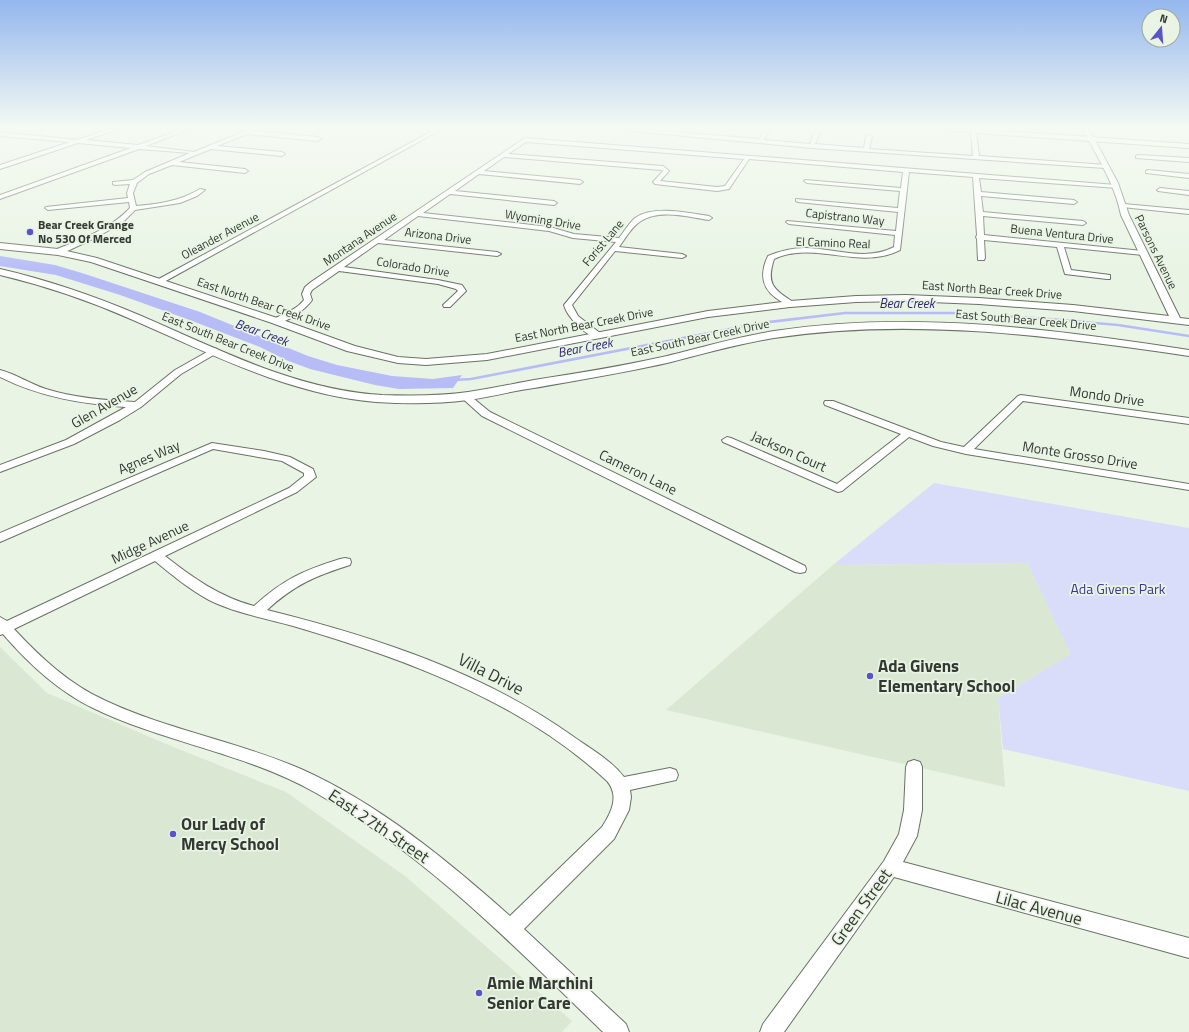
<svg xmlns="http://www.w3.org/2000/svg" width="1189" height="1032" font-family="'Titillium Web',sans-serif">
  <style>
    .built { fill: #dae8d3 }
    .green { fill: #daddf9 }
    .water { fill: #b7bcf7 }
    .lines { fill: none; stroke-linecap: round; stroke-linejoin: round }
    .stream { stroke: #b7bcf7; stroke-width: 2.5 }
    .minor-casing { stroke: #697265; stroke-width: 2 }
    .tertiary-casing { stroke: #697265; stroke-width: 2 }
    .minor { fill: #fff; fill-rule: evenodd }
    .tertiary { fill: #fff; fill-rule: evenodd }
    .poi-dot { fill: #5a53cb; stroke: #e9f4e4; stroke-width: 1.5 }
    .labels { text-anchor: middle; stroke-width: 3.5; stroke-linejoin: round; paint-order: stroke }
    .far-street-label { font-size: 12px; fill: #343833; stroke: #e9f4e4 }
    .far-poi-label { font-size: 12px; font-weight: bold; fill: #343833; stroke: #e9f4e4; text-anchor: start }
    .far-water-label { font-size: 13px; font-style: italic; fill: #2d2576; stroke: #e9f4e4 }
    .street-label { font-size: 14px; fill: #343833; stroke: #e9f4e4 }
    .park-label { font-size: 14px; fill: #3d398d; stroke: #e9f4e4 }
    .near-poi-label { font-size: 17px; font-weight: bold; fill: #343833; stroke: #e9f4e4; text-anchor: start }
    .near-street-label { font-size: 17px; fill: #343833; stroke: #e9f4e4 }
  </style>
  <rect width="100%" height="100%" fill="#e9f4e4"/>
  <!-- built -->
  <g class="built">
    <polygon points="1027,563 1072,654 998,698 1005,787 666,710 833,565"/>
    <polygon points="0,647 47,693 171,746 286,792 405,876 572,1021 562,1032 0,1032"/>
  </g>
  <!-- green -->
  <polygon class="green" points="934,483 1189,528 1189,791 1003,749 998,698 1071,654 1027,563 833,565"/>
  <!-- water -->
  <polygon class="water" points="0,256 55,265 85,274 200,312 308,356 337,365 392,376 433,379 462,375 453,388 399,389 375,385 310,369 286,360 260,347 187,319 120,295 56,275 0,266"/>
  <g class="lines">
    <!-- stream -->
    <polyline class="stream" points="455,380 471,379 761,323 845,313 952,313 1049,319 1118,325 1189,336"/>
    <defs>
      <g id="minor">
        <path d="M110,129h7l-31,11 52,5 45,-16h7l-44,17 48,6 56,-23h6l-3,2 65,6 3,2 -3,2 -71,-7 -30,12 65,6 3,2 -3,2 -71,-7 -32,13 66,7 3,2 -3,2 -73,-8 -23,9 -12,9 -4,10 3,13c23,-2 44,-5 64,-17l5,1 -8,6 -17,7 -45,7 -13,13 -25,14 -36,17h-6v-4c28,-12 54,-20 75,-42l-1,-6 -81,8 -3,-2 1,-1 82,-9 -1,-5 3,-9 -15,1 -2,-1v-2l20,-2 12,-8 45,-19 -51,-4 -139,50v-4l131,-47 -53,-5 -78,26v-4l70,-23 -70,-6v-4l77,8z"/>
        <polygon points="436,129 442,129 162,283 156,283 155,281"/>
        <polygon points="620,129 639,129 759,139 766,129 770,129 764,140 810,144 814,133 817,131 820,133 815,144 864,148 866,136 869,134 872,136 869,149 973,156 971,132 944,130 942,129 975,129 1189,144 1189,148 976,133 979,156 1107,165 1108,166 1105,168 812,148 622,130"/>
        <path d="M525,138l591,47 2,1v2l-139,-10 2,14 93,8 3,2 -3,2 -93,-8 2,16 100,9 3,2 -3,2 -100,-9 1,19 159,16 4,2 -4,2 -79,-8 7,23 39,5v4h-3l-42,-5 -8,-27 -73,-7 1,18 -1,2h-6l-1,-21 -1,-2 1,-2 -4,-58 -64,-5 -9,78c-41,21 -85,-10 -126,9 -8,25 -1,30 19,43l1,2 -4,2c-5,-1 -9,-5 -14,-8 -15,-11 -16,-25 -8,-42 12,-5 24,-8 37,-8 30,0 60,14 89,-1l1,-12 -106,-11 -3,-2 1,-1 109,10 2,-19 -100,-10 -2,-1v-2l102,9 2,-17 -93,-8 -3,-2 1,-1 96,8 2,-16 -154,-13 -20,30 -12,2 -62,-7 -2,-2 10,-11 -2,-1 -157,-13 -20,14 96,9 3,2 -3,2 -101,-10 -24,17 99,10 3,2 -3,2 -104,-11 -27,19 127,14 24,7 45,4c5,-6 10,-15 16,-20 19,-13 53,-5 74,-2l3,2 -3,2c-21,-3 -49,-11 -68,1 -9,5 -16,18 -22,26l63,7 4,2 -4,2 -67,-7 -43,54 6,11 22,17 1,2 -1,2 -3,1c-12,-3 -30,-21 -33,-33l52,-63 -43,-4 -24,-7 -131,-15 -34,24 113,12 4,2 -4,2 -119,-13 -34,24 94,13 24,5 4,6 -16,16h-6l-1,-2 15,-14 -2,-2 -18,-5 -99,-13 -27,19 -2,4 2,6c-6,9 -27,25 -39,23l-1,-2 1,-2c11,-5 23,-9 31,-19l-2,-6 3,-7 6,-5zM526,142l218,17 -19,27 -8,1 -57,-6 9,-10 -6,-5 -155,-12z"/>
        <polygon points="1138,155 1189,158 1189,162 1136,158 1136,156"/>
        <polygon points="1148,170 1189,174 1189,178 1146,173 1146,171"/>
        <polygon points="1160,188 1189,191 1189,195 1158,191 1157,190"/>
        <polygon points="1124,204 1189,210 1189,214 1122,207 1121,206"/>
        <path d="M214,348l3,1 2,2 -2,2 -36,21 -40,33 -21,13 -46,24 -74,28v-7l66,-25 60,-33c-44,-3 -86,-10 -126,-30v-7c16,4 30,14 46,19 28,9 59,11 89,13l40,-32z"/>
        <polygon points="465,393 468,394 490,412 805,566 806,569 805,572 800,573 795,572 482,416 462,398 460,396 462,394"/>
        <polygon points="1021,395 1189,418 1189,424 1023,401 974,449 1189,484 1189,490 966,454 933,446 909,437 842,491 838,492 723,442 722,440 727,437 731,438 837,484 901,434 825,405 824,403 825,401 833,401 941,442 964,447 1018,396"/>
        <path d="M212,443l52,8 26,6 23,12 3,8 -19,15 -132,64c28,22 55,41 89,50 30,-27 48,-35 86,-47l5,-1 5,1 1,3 -1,3c-35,11 -56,20 -83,45 108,27 216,62 307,127 17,12 38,24 50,40l46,-9 6,2 2,5 -2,5 -46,10 1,7 -2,13 -15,29 -90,90 102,95 3,8h-26c-90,-87 -177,-177 -287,-239 -70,-40 -151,-50 -223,-85 -35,-17 -65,-45 -90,-74l-3,1v-18l7,4 282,-133 15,-12v-3l-22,-12 -69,-12 -213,93v-9zM155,561c17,14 34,28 54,39 26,13 56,18 84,26 17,5 34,10 52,16 93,30 189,71 262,139 13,15 4,32 -5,46l-92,89c-63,-56 -131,-112 -209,-147 -64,-28 -134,-39 -197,-69 -35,-16 -64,-43 -90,-71z"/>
        <polygon points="914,760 920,762 922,767 922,810 917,836 903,862 1189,938 1189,958 894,877 784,1032 760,1032 763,1024 884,861 899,834 904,810 906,767 908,762"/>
      </g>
      <g id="tertiary">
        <path d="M1083,129h6l29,54 11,32 51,103 9,1v6l-116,-14 -94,-7 -73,-3 -50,1 -66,5 -82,10 -221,43 -61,5 -28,-2 -51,-12 -75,-28 -181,-61 -33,-7 -58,-6v-6l58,6 39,9 183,61 75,27 43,11 28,2 61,-5 221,-43 82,-10 66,-5 50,-1 73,3 94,7 96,11 -48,-101c-6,-31 -24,-58 -38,-86z"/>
        <path d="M0,269c48,11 94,27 139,46 79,34 157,75 243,80 29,1 58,1 86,-3 22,-3 44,-8 66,-12 45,-7 89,-14 133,-24 36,-9 71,-19 107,-25 138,-21 279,-2 415,19v6c-136,-20 -277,-39 -415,-18 -36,6 -72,16 -107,25 -44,10 -89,17 -133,25 -22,3 -44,9 -66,12 -30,4 -62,4 -92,2 -86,-7 -165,-48 -243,-82 -43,-19 -87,-34 -133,-45z"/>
      </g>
    </defs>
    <!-- minor casing -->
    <use href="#minor" class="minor-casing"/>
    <!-- tertiary casing -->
    <use href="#tertiary" class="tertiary-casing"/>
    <!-- minor -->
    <use href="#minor" class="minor"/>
    <!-- tertiary -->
    <use href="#tertiary" class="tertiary"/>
  </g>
  <!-- sky -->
  <linearGradient id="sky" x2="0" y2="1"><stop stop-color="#94b7ee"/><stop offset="0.47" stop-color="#f5faf3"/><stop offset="1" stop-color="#f5faf3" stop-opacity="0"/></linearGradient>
  <rect width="1189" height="273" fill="url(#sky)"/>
  <!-- markers -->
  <g class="poi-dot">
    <circle cx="30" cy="232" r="4"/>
    <circle cx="870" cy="676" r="4"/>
    <circle cx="173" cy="834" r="4"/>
    <circle cx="479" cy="993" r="4"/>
  </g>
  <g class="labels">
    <!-- far-street labels -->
    <g class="far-street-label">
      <text transform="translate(845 217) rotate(6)" y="4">Capistrano Way</text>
      <text transform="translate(543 220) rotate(9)" y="4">Wyoming Drive</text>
      <text transform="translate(1062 234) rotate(6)" y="4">Buena Ventura Drive</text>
      <text transform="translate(220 236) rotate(-28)" y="4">Oleander Avenue</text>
      <text transform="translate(438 236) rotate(7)" y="4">Arizona Drive</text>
      <text transform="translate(360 239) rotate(-34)" y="4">Montana Avenue</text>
      <text transform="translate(603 243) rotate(-50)" y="4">Forist Lane</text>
      <text transform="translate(833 243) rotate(2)" y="4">El Camino Real</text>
      <text transform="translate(1156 252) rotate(64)" y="4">Parsons Avenue</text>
      <text transform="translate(413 267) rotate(9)" y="4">Colorado Drive</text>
      <text transform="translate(992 290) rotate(4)" y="4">East North Bear Creek Drive</text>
      <text transform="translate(264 304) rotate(19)" y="4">East North Bear Creek Drive</text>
      <text transform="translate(1026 320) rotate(5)" y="4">East South Bear Creek Drive</text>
      <text transform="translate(584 325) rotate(-11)" y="4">East North Bear Creek Drive</text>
      <text transform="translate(700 338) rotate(-12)" y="4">East South Bear Creek Drive</text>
      <text transform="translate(228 342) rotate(22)" y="4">East South Bear Creek Drive</text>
    </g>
    <!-- far-poi labels -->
    <g class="far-poi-label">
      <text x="38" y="229">Bear Creek Grange<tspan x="38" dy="14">No 530 Of Merced</tspan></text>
    </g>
    <!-- far-water labels -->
    <g class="far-water-label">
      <text x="907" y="308">Bear Creek</text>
      <text transform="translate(262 332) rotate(20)" y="5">Bear Creek</text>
      <text transform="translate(585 347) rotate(-11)" y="5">Bear Creek</text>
    </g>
    <!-- street labels -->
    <g class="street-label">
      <text transform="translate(1107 396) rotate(8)" y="5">Mondo Drive</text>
      <text transform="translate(104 406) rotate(-30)" y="5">Glen Avenue</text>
      <text transform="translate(789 451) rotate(24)" y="5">Jackson Court</text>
      <text transform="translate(1080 455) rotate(9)" y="5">Monte Grosso Drive</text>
      <text transform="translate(149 457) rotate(-23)" y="5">Agnes Way</text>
      <text transform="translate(638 472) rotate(26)" y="5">Cameron Lane</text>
      <text transform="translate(150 542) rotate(-25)" y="5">Midge Avenue</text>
    </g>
    <!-- park labels -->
    <g class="park-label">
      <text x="1118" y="594">Ada Givens Park</text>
    </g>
    <!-- near-poi labels -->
    <g class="near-poi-label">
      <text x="878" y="672">Ada Givens<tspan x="878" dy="20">Elementary School</tspan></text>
      <text x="181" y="830">Our Lady of<tspan x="181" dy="20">Mercy School</tspan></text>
      <text x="487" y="989">Amie Marchini<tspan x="487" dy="20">Senior Care</tspan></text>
    </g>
    <!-- near-street labels -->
    <g class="near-street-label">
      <text transform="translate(491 674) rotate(27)" y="6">Villa Drive</text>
      <text transform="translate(379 826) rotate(34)" y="6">East 27th Street</text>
      <text transform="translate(861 907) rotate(-54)" y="6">Green Street</text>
      <text transform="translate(1039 908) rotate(15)" y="6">Lilac Avenue</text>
    </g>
  </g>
  <!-- north arrow -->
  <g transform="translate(1161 28) rotate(17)"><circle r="19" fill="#e9f4e4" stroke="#a1a99d"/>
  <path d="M0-3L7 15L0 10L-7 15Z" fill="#5a53cb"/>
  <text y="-6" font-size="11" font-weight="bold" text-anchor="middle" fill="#343833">N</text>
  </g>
</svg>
